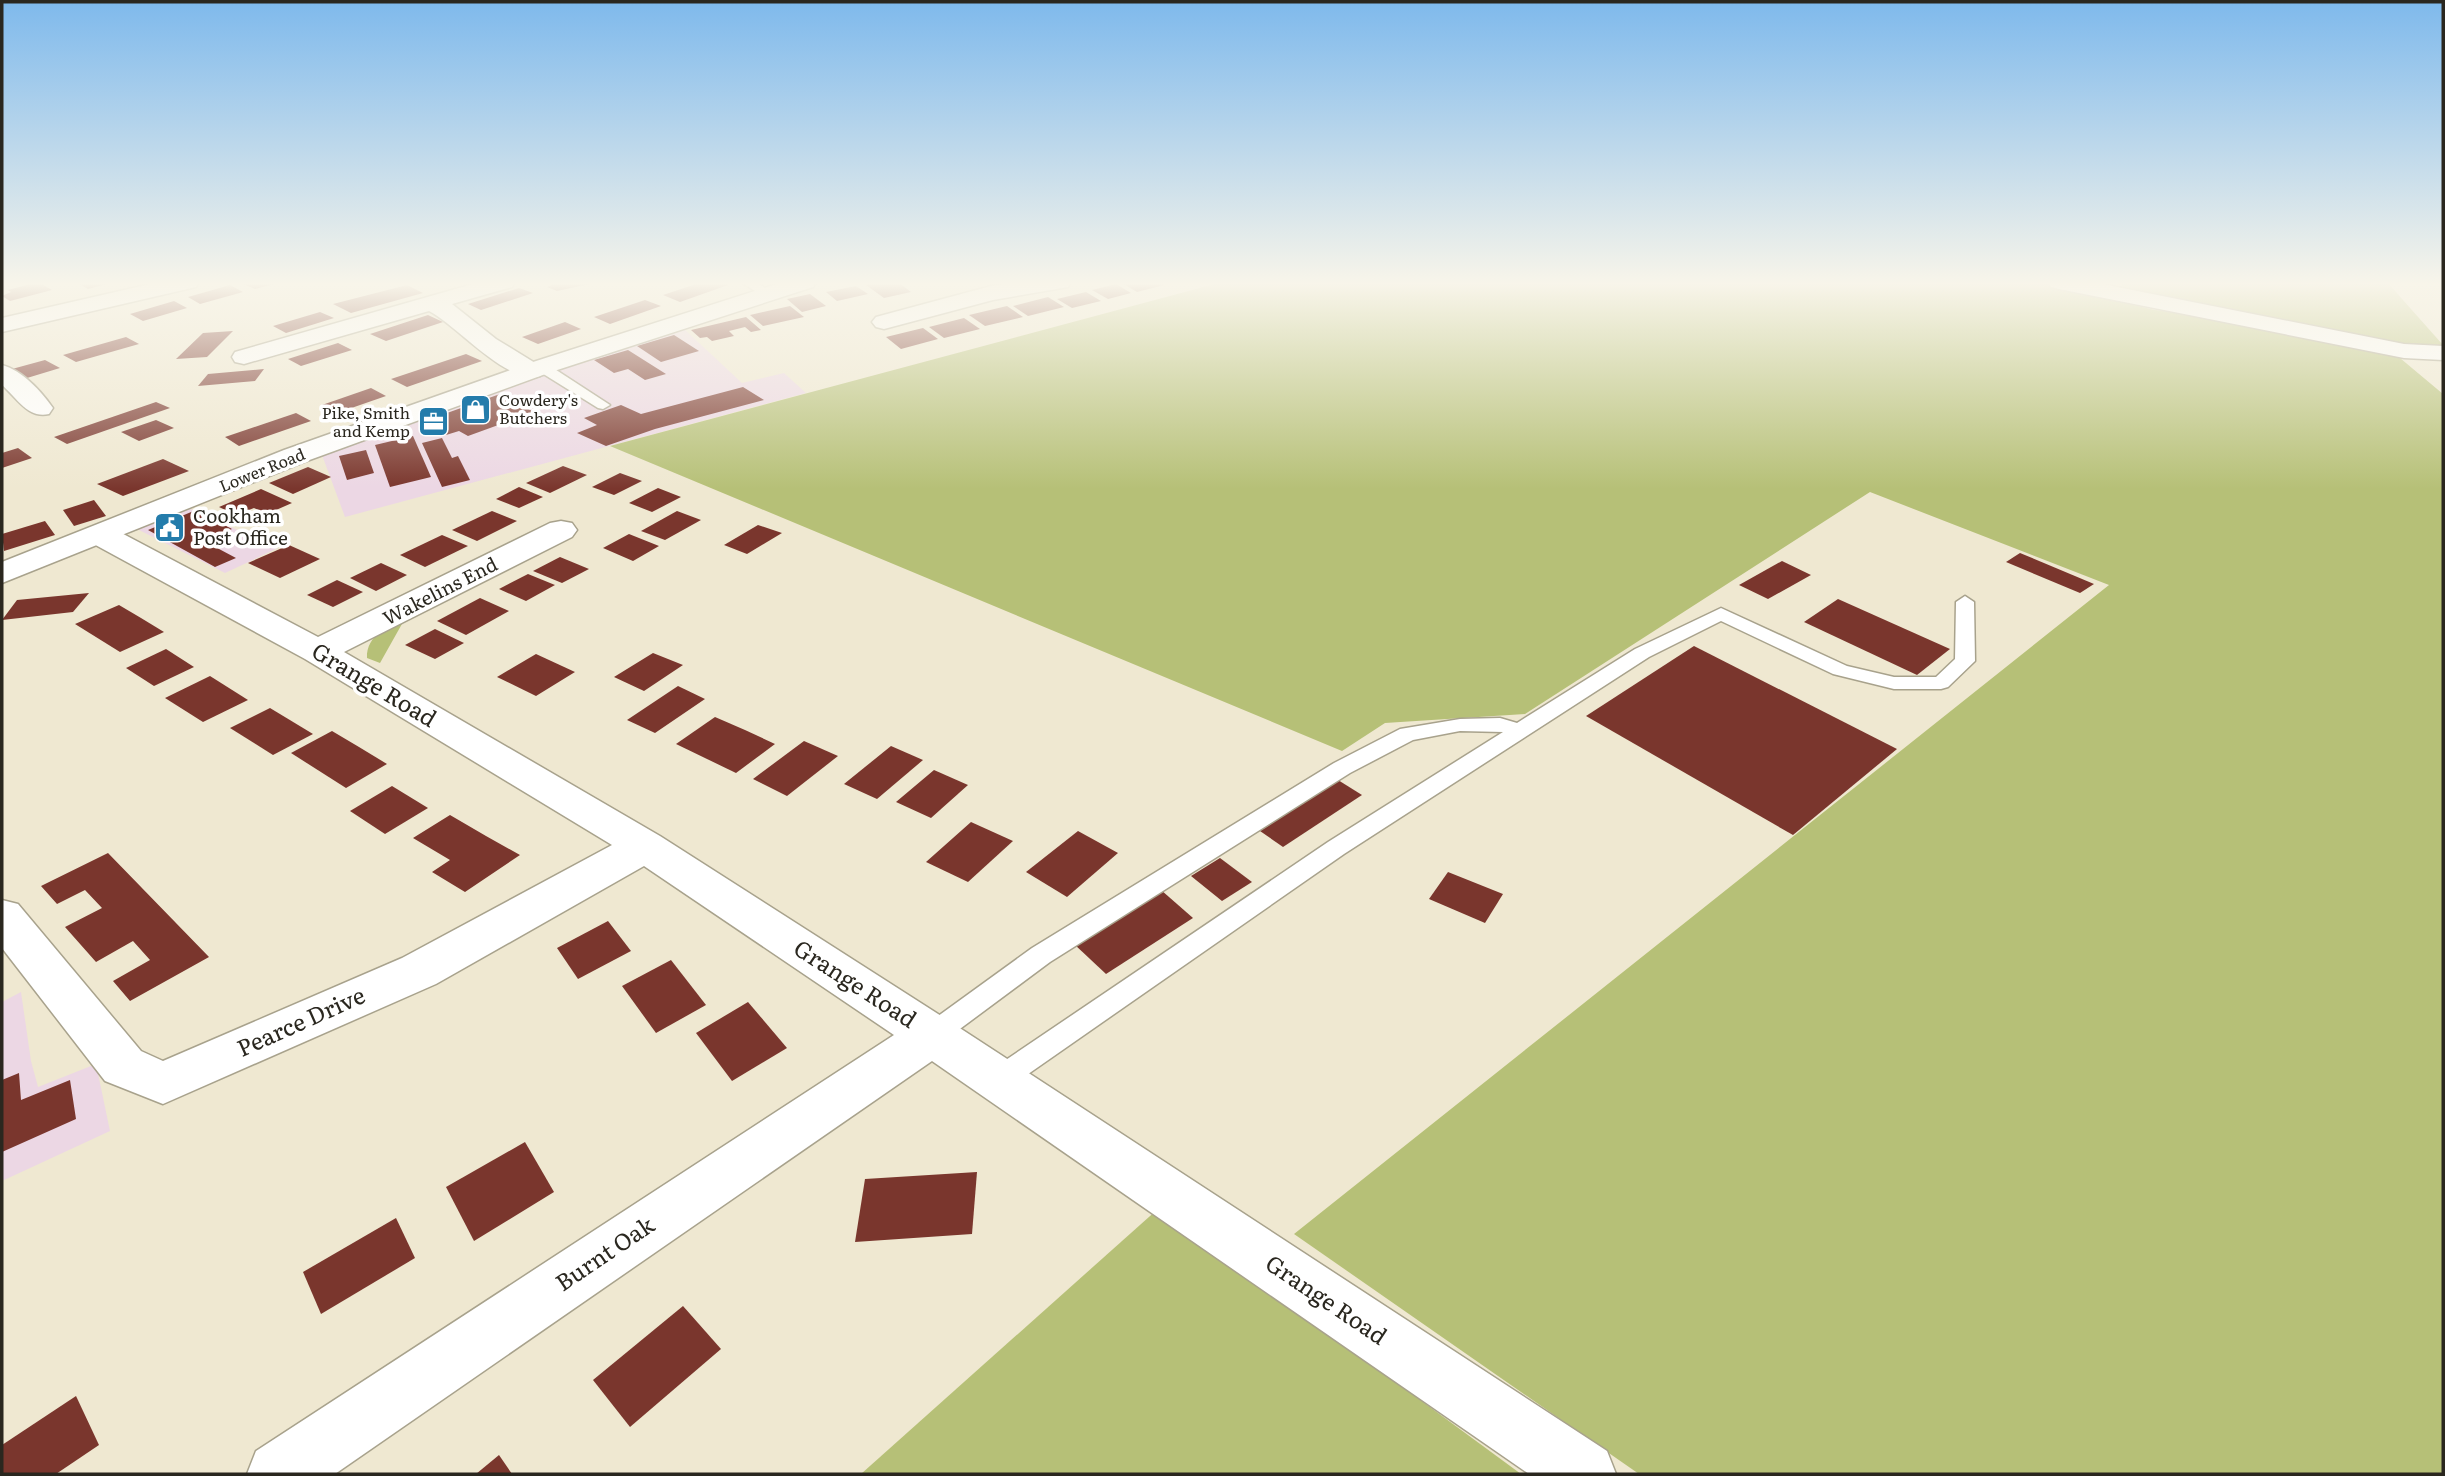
<svg xmlns="http://www.w3.org/2000/svg" width="2445" height="1476" font-family="Literata,serif">
  <style>
    .commercial { fill: #ecd7e4 }
    .green { fill: #b6c077 }
    .building { fill: #7a362d }
    .lines { fill: none; stroke-linecap: round; stroke-linejoin: round }
    .lane-casing { stroke: #a8a28c; stroke-width: 3 }
    .street-casing { stroke: #a8a28c; stroke-width: 3 }
    .secondary-casing { stroke: #a8a28c; stroke-width: 3 }
    .lane { fill: #fff; fill-rule: evenodd }
    .street { fill: #fff; fill-rule: evenodd }
    .secondary { fill: #fff; fill-rule: evenodd }
    .labels { text-anchor: middle; stroke-width: 7; stroke-linejoin: round; paint-order: stroke }
    .far-poi-label { font-size: 16px; fill: #2a271f; stroke: #fff; text-anchor: start }
    .far-street-label { font-size: 16px; fill: #2a271f; stroke: #fff }
    .poi-label { font-size: 19px; fill: #2a271f; stroke: #fff; text-anchor: start }
    .street-label { font-size: 19px; fill: #2a271f; stroke: #fff }
    .near-street-label { font-size: 23px; fill: #2a271f; stroke: #fff }
  </style>
  <rect width="100%" height="100%" fill="#efe8d1"/>
  <!-- commercial -->
  <g class="commercial">
    <polygon points="682,327 742,383 784,373 806,393 345,517 322,455 412,420"/>
    <polygon points="188,508 278,548 225,573 137,529"/>
    <polygon points="21,992 31,1061 38,1087 96,1064 110,1131 2,1181 2,1002"/>
  </g>
  <!-- green -->
  <g class="green">
    <polygon points="1222,282 2035,282 2155,310 2198,315 2394,353 2443,394 2443,1474 1639,1474 1294,1234 2109,585 1870,492 1525,714 1385,723 1342,751 610,446"/>
    <polygon points="2122,282 2387,282 2443,345 2443,351 2121,295"/>
    <path d="M407,615l-27,48 -13,-5c-1,-23 23,-33 40,-43z"/>
    <polygon points="1159,1208 1521,1474 861,1474"/>
  </g>
  <!-- building -->
  <g class="building">
    <polygon points="38,282 52,290 10,301 2,296 11,292 8,290"/>
    <polygon points="76,282 110,282 110,283 88,289"/>
    <polygon points="245,282 278,282 278,283 255,289 241,283"/>
    <polygon points="559,282 594,282 594,283 557,291 547,287"/>
    <polygon points="702,282 728,285 680,302 663,295"/>
    <polygon points="881,282 898,282 911,292 884,298 866,285"/>
    <polygon points="1127,282 1159,282 1164,285 1137,292 1122,283"/>
    <polygon points="1116,284 1131,293 1108,299 1092,290"/>
    <polygon points="230,285 243,292 200,304 188,297"/>
    <polygon points="407,285 423,293 351,313 333,304"/>
    <polygon points="856,286 868,294 837,301 826,292"/>
    <polygon points="519,288 533,293 481,310 468,304"/>
    <polygon points="1086,292 1101,301 1072,308 1057,299"/>
    <polygon points="810,294 826,306 802,312 787,299"/>
    <polygon points="1048,297 1064,307 1028,316 1013,306"/>
    <polygon points="645,300 661,306 610,324 594,317"/>
    <polygon points="174,301 187,308 143,321 130,314"/>
    <polygon points="790,306 804,317 763,326 750,315"/>
    <polygon points="1007,306 1023,317 985,326 969,315"/>
    <polygon points="320,312 334,318 286,333 273,326"/>
    <polygon points="428,315 443,322 386,341 370,334"/>
    <polygon points="746,317 761,330 751,332 745,327 729,331 734,336 712,341 707,337 700,338 691,330"/>
    <polygon points="964,318 980,329 944,338 929,327"/>
    <polygon points="565,322 581,329 538,344 522,337"/>
    <polygon points="923,328 938,339 901,349 886,337"/>
    <polygon points="233,331 207,357 176,359 203,333"/>
    <polygon points="674,335 699,351 661,362 637,346"/>
    <polygon points="126,337 139,344 76,362 63,355"/>
    <polygon points="338,343 352,350 301,366 288,359"/>
    <polygon points="628,350 666,374 645,380 628,369 614,373 594,360"/>
    <polygon points="466,354 482,361 407,387 391,379"/>
    <polygon points="45,360 60,368 27,378 12,369"/>
    <polygon points="264,369 255,381 198,386 208,374"/>
    <polygon points="743,387 764,400 655,429 606,446 577,433 597,425 584,418 621,405 641,414"/>
    <polygon points="371,388 386,396 337,413 322,405"/>
    <polygon points="500,394 534,412 468,436 459,431 446,435 422,422"/>
    <polygon points="156,402 170,408 67,444 54,437"/>
    <polygon points="296,413 311,421 239,446 225,437"/>
    <polygon points="156,420 174,428 139,441 121,432"/>
    <polygon points="413,436 431,477 390,487 375,445"/>
    <polygon points="442,438 452,458 458,456 470,480 442,487 422,443"/>
    <polygon points="18,448 32,458 2,468 2,453"/>
    <polygon points="366,450 374,473 347,480 339,456"/>
    <polygon points="163,459 189,471 123,496 97,484"/>
    <polygon points="563,466 587,475 550,493 526,483"/>
    <polygon points="308,467 331,477 293,494 269,483"/>
    <polygon points="620,473 642,481 614,495 592,487"/>
    <polygon points="519,487 543,497 519,508 496,499"/>
    <polygon points="658,488 681,497 652,512 629,503"/>
    <polygon points="261,489 292,503 267,514 254,508 236,515 219,507"/>
    <polygon points="94,500 106,516 74,526 63,510"/>
    <polygon points="196,510 232,529 204,541 236,558 215,567 148,530"/>
    <polygon points="492,511 517,521 477,541 452,530"/>
    <polygon points="677,511 701,520 665,540 641,531"/>
    <polygon points="45,521 55,535 4,551 2,534"/>
    <polygon points="758,525 782,533 747,554 724,545"/>
    <polygon points="629,534 659,546 633,561 603,548"/>
    <polygon points="442,535 468,546 425,567 400,555"/>
    <polygon points="289,545 320,559 280,578 248,563"/>
    <polygon points="2020,553 2094,584 2080,593 2006,562"/>
    <polygon points="560,557 589,569 562,583 533,571"/>
    <polygon points="1782,561 1811,575 1768,599 1739,585"/>
    <polygon points="381,563 407,575 376,591 350,578"/>
    <polygon points="528,574 555,585 526,601 499,589"/>
    <polygon points="337,580 363,592 333,607 307,595"/>
    <polygon points="89,593 73,612 2,620 17,600"/>
    <polygon points="480,598 509,611 466,635 437,621"/>
    <polygon points="1838,599 1950,649 1917,675 1804,622"/>
    <polygon points="119,605 141,618 164,632 120,652 75,624"/>
    <polygon points="435,629 464,643 435,659 405,645"/>
    <polygon points="1694,646 1897,749 1793,835 1586,716"/>
    <polygon points="166,649 194,667 154,686 126,668"/>
    <polygon points="653,653 683,665 644,691 614,677"/>
    <polygon points="536,654 575,672 536,696 497,677"/>
    <polygon points="210,676 248,700 203,722 165,698"/>
    <polygon points="678,686 705,699 655,733 627,720"/>
    <polygon points="270,708 313,734 273,755 230,728"/>
    <polygon points="715,717 745,730 775,744 736,773 676,744"/>
    <polygon points="332,731 359,747 387,764 346,788 291,753"/>
    <polygon points="804,741 838,756 787,796 753,779"/>
    <polygon points="891,746 923,760 877,799 844,784"/>
    <polygon points="934,770 968,785 931,818 896,802"/>
    <polygon points="1338,780 1362,795 1283,847 1260,831"/>
    <polygon points="392,786 428,808 385,834 350,811"/>
    <polygon points="450,815 486,836 520,855 465,892 432,872 450,860 413,838"/>
    <polygon points="971,822 1013,841 968,882 926,862"/>
    <polygon points="1078,831 1118,853 1067,897 1026,872"/>
    <polygon points="108,853 209,957 130,1001 113,981 150,960 133,941 96,962 65,927 102,908 85,890 57,904 41,886"/>
    <polygon points="1220,858 1252,882 1222,901 1191,876"/>
    <polygon points="1448,872 1503,894 1485,923 1429,899"/>
    <polygon points="1161,890 1193,918 1106,974 1074,944"/>
    <polygon points="608,921 631,951 578,979 557,948"/>
    <polygon points="671,960 706,1005 656,1033 622,986"/>
    <polygon points="748,1002 787,1048 732,1081 696,1033"/>
    <polygon points="19,1073 21,1100 70,1080 76,1119 2,1152 2,1080"/>
    <polygon points="525,1142 554,1192 474,1241 446,1187"/>
    <polygon points="977,1172 972,1234 855,1242 865,1179"/>
    <polygon points="396,1218 415,1258 321,1314 303,1272"/>
    <polygon points="683,1306 721,1349 630,1427 593,1380"/>
    <polygon points="76,1396 99,1445 56,1474 2,1474 2,1445"/>
    <polygon points="499,1455 512,1474 476,1474"/>
  </g>
  <g class="lines">
    <defs>
      <g id="lane">
        <polygon points="741,282 756,282 773,293 771,296 763,296"/>
        <polygon points="542,363 547,364 610,405 603,409 598,408 537,370 537,364"/>
        <polygon points="1965,596 1974,602 1975,661 1948,687 1941,689 1894,689 1833,674 1721,621 1649,657 1344,854 1008,1088 998,1091 988,1088 984,1080 988,1072 1328,842 1503,732 1460,731 1413,740 1350,773 1050,962 941,1043 932,1046 923,1043 919,1035 923,1027 1032,948 1334,763 1400,729 1460,719 1500,718 1517,723 1635,649 1721,608 1847,666 1894,677 1936,677 1955,659 1956,602"/>
      </g>
      <g id="street">
        <polygon points="159,282 199,282 196,287 2,332 2,318"/>
        <path d="M480,282h35l-3,5 -60,17 44,35 44,27 4,5 -4,5c-33,9 -82,-50 -111,-65l-185,53 -9,-2 -3,-5 3,-5z"/>
        <polygon points="1018,282 1071,282 1068,287 993,300 884,329 876,327 872,322 876,317 991,286"/>
        <polygon points="2048,282 2092,282 2404,344 2443,346 2443,360 2404,358 2059,289 2051,287"/>
        <path d="M2,365c21,6 39,26 51,43l-4,6c-21,5 -32,-16 -47,-29z"/>
        <polygon points="561,521 572,523 577,530 572,537 344,652 660,836 949,1021 1607,1451 1616,1474 1529,1474 932,1061 335,1474 247,1474 256,1451 894,1035 644,866 436,984 163,1104 105,1081 2,948 2,900 18,904 141,1051 163,1061 402,958 612,845 305,659 90,542 85,535 90,528 101,526 112,528 318,637 550,523"/>
      </g>
      <polygon id="secondary" points="783,282 816,282 813,287 551,372 304,462 2,583 2,562 284,450 533,362"/>
    </defs>
    <!-- lane casing -->
    <use href="#lane" class="lane-casing"/>
    <!-- street casing -->
    <use href="#street" class="street-casing"/>
    <!-- secondary casing -->
    <use href="#secondary" class="secondary-casing"/>
    <!-- lane -->
    <use href="#lane" class="lane"/>
    <!-- street -->
    <use href="#street" class="street"/>
    <!-- secondary -->
    <use href="#secondary" class="secondary"/>
  </g>
  <!-- sky -->
  <linearGradient id="sky" x2="0" y2="1"><stop stop-color="#7eb9ec"/><stop offset="0.58" stop-color="#f8f5ea"/><stop offset="1" stop-color="#f8f5ea" stop-opacity="0"/></linearGradient>
  <rect width="2445" height="489" fill="url(#sky)"/>
  <!-- icons -->
  <defs>
    <symbol id="shop-square" viewBox="-11 -11 22 22"><rect x="-9" y="-9" width="18" height="18" rx="4" fill="#247cab" stroke="#fff"/><path d="M-5-2.5h2.3a2.7 3.5 0 0 1 5.4 0H5L5.5 6h-11ZM-1.5-2.5h3a1.5 2.3 0 0 0-3 0Z" fill="#fff"/></symbol>
    <symbol id="office-square" viewBox="-11 -11 22 22"><rect x="-9" y="-9" width="18" height="18" rx="4" fill="#247cab" stroke="#fff"/><path d="M-6-3h4V-5.5h4V-3h4V5H-6ZM-1-4.5V-3h2v-1.5ZM-6 0V1H6V0Z" fill="#fff"/></symbol>
    <symbol id="civic-square" viewBox="-11 -11 22 22"><rect x="-9" y="-9" width="18" height="18" rx="4" fill="#247cab" stroke="#fff"/><path d="M-.6-6.5H3V-4.5H.6V-3L4-1V1h2V6H-6V1h2V-1L-.6-3ZM-1.2 2.5V6h2.4V2.5Z" fill="#fff"/></symbol>
  </defs>
  <g fill-rule="evenodd">
    <use href="#shop-square" x="458" y="392" width="35" height="35"/>
    <use href="#office-square" x="416" y="404" width="35" height="35"/>
    <use href="#civic-square" x="152" y="510" width="35" height="35"/>
  </g>
  <g class="labels">
    <!-- far-poi labels -->
    <g class="far-poi-label">
      <text x="499" y="406">Cowdery's<tspan x="499" dy="18">Butchers</tspan></text>
      <text x="410" y="419" text-anchor="end">Pike, Smith<tspan x="410" dy="18">and Kemp</tspan></text>
    </g>
    <!-- far-street labels -->
    <g class="far-street-label">
      <text transform="translate(262 470) rotate(-22)" y="6">Lower Road</text>
    </g>
    <!-- poi labels -->
    <g class="poi-label">
      <text x="193" y="523">Cookham<tspan x="193" dy="22">Post Office</tspan></text>
    </g>
    <!-- street labels -->
    <g class="street-label">
      <text transform="translate(440 591) rotate(-27)" y="7">Wakelins End</text>
    </g>
    <!-- near-street labels -->
    <g class="near-street-label">
      <text transform="translate(374 685) rotate(31)" y="8">Grange Road</text>
      <text transform="translate(855 984) rotate(33)" y="8">Grange Road</text>
      <text transform="translate(301 1022) rotate(-24)" y="8">Pearce Drive</text>
      <text transform="translate(605 1254) rotate(-34)" y="8">Burnt Oak</text>
      <text transform="translate(1326 1300) rotate(34)" y="8">Grange Road</text>
    </g>
  </g>
  <!-- border -->
  <rect width="2445" height="1476" fill="none" stroke="#2a271f" stroke-width="7"/>
</svg>
